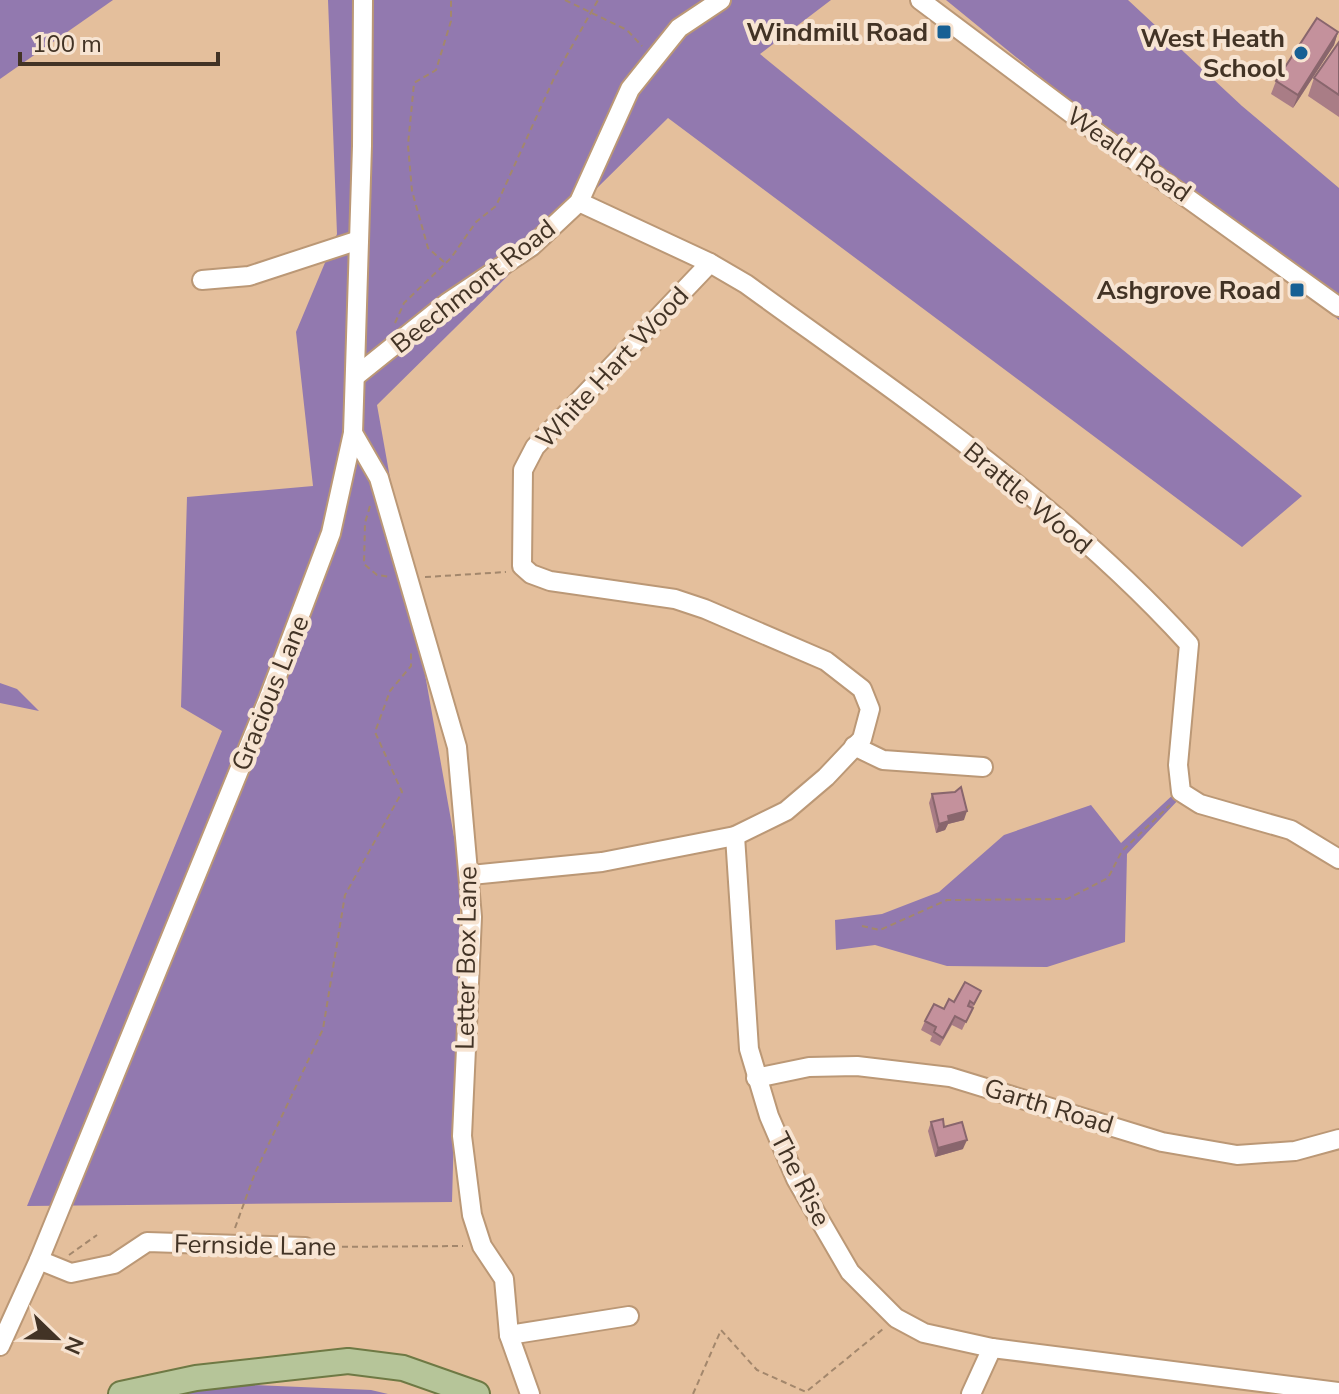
<svg xmlns="http://www.w3.org/2000/svg" width="1339" height="1394" font-family="'Nunito Sans',sans-serif">
  <style>
    .forest { fill: #9279af }
    .lines { fill: none; stroke-linecap: round; stroke-linejoin: round }
    .minor-casing { stroke: #bb9876; stroke-width: 22 }
    .major-casing { stroke: #6e7944; stroke-width: 28 }
    .path { stroke: #a3876c; stroke-width: 2; stroke-dasharray: 6 4; stroke-linecap: butt }
    .minor { stroke: #fff; stroke-width: 18 }
    .major { stroke: #b6c599; stroke-width: 24 }
    .wall { fill: #a97d86 }
    .shaded-wall { fill: #89666d }
    .building { fill: #c4919c; stroke: #89666d; stroke-width: 2 }
    .poi-dot { fill: #176094; stroke: #f7e4d2; stroke-width: 3 }
    .labels { text-anchor: middle; stroke-width: 8; stroke-linejoin: round; paint-order: stroke }
    .poi-label { font-size: 26px; font-weight: bold; fill: #423325; stroke: #f7e4d2; text-anchor: end }
    .street-label { font-size: 26px; fill: #423325; stroke: #f7e4d2 }
  </style>
  <rect width="100%" height="100%" fill="#e4bf9c"/>
  <!-- forest -->
  <g class="forest">
    <polygon points="0,0 113,0 0,79"/>
    <polygon points="328,0 831,0 760,54 1302,496 1242,547 668,118 377,405 461,876 452,1202 27,1206 222,731 181,707 187,497 313,486 296,332 337,234"/>
    <polygon points="946,0 1128,0 1242,106 1339,188 1339,320"/>
    <polygon points="0,683 17,689 39,711 0,703"/>
    <polygon points="1176,792 1181,797 1127,854 1125,942 1047,967 947,966 875,945 836,950 835,920 882,914 939,892 1004,835 1091,805 1121,843"/>
    <polygon points="204,1383 371,1390 388,1394 151,1394"/>
  </g>
  <g class="lines">
    <defs>
      <g id="minor">
        <polyline points="920,0 1108,141 1339,307"/>
        <path d="M579,202l131,61 36,21c153,111 315,219 443,360l-11,121 3,27 19,12 91,26 48,29"/>
        <polyline points="202,280 249,276 359,240"/>
        <polyline points="356,376 447,303 532,246 579,202 630,89 679,28 721,0"/>
        <polyline points="353,433 379,478 457,747 472,917 462,1136 472,1215 482,1246 504,1279 509,1335 530,1394"/>
        <polyline points="854,746 883,760 983,767"/>
        <polyline points="735,836 749,1049 769,1116 796,1179 850,1272 896,1318 924,1333 992,1348 1339,1392"/>
        <polyline points="471,875 602,862 735,836 786,811 826,777 862,739 870,709 862,689 826,661 705,609 675,599 550,581 531,574 522,566 523,470 535,447 710,263"/>
        <polyline points="756,1078 809,1067 857,1066 950,1077 1162,1142 1237,1155 1295,1151 1339,1139"/>
        <polyline points="39,1260 71,1273 114,1264 147,1242 305,1247"/>
        <polyline points="509,1335 629,1316"/>
        <polyline points="0,1346 39,1260 269,697 331,533 353,433 362,146 363,0"/>
        <polyline points="971,1394 992,1348"/>
      </g>
      <polyline id="major" points="121,1394 196,1378 348,1361 403,1368 477,1394"/>
    </defs>
    <!-- minor casing -->
    <use href="#minor" class="minor-casing"/>
    <!-- major casing -->
    <use href="#major" class="major-casing"/>
    <!-- path -->
    <g class="path">
      <polyline points="565,0 627,30 642,46"/>
      <polyline points="444,262 428,248 412,191 408,145 414,83 436,70 451,21 451,0"/>
      <polyline points="395,323 404,303 451,258 476,222 496,206 555,76 598,0"/>
      <polyline points="370,506 365,523 364,564 377,575 391,577"/>
      <polyline points="425,577 506,572"/>
      <polyline points="862,926 880,930 947,900 1067,899 1108,878 1122,851 1170,805"/>
      <polyline points="235,1228 255,1173 323,1029 345,895 402,792 375,732 390,691 411,666 411,650"/>
      <polyline points="322,1247 463,1246"/>
      <polyline points="69,1255 97,1235"/>
      <polyline points="693,1394 721,1330 757,1370 806,1392 883,1329"/>
    </g>
    <!-- minor -->
    <use href="#minor" class="minor"/>
    <!-- major -->
    <use href="#major" class="major"/>
  </g>
  <!-- wall -->
  <g class="wall">
    <polygon points="1338,32 1334,45 1293,108 1271,94 1276,81"/>
    <polygon points="1339,42 1339,117 1308,96 1314,78"/>
    <polygon points="932,794 964,820 948,824 945,830 936,833 929,803"/>
    <polygon points="981,991 962,1030 952,1025 940,1046 930,1041 932,1036 921,1030 925,1021 954,1002"/>
    <polygon points="931,1122 963,1149 935,1157 928,1131"/>
  </g>
  <!-- shaded-wall -->
  <g class="shaded-wall">
    <polygon points="1338,32 1334,45 1293,108 1298,95"/>
    <polygon points="967,811 964,820 948,824 945,830 936,833 939,824 948,816"/>
    <polygon points="967,1140 963,1149 935,1157 938,1148"/>
  </g>
  <!-- building -->
  <g class="building">
    <polygon points="1317,18 1338,32 1298,95 1276,81"/>
    <polygon points="1339,42 1339,95 1314,78"/>
    <polygon points="961,787 967,811 948,816 949,821 939,824 932,794 955,792"/>
    <polygon points="965,982 981,991 974,1004 970,1001 968,1006 973,1008 966,1022 955,1016 943,1038 934,1032 936,1027 925,1021 934,1004 944,1009 949,999 954,1002"/>
    <polygon points="943,1119 944,1127 962,1122 967,1140 938,1148 931,1122"/>
  </g>
  <!-- markers -->
  <g class="poi-dot">
    <rect x="936" y="24" width="16" height="16" rx="4"/>
    <circle cx="1301" cy="53" r="8"/>
    <rect x="1289" y="282" width="16" height="16" rx="4"/>
  </g>
  <g class="labels">
    <!-- poi labels -->
    <g class="poi-label">
      <text x="928" y="41">Windmill Road</text>
      <text x="1285" y="47">West Heath<tspan x="1285" dy="30">School</tspan></text>
      <text x="1281" y="299">Ashgrove Road</text>
    </g>
    <!-- street labels -->
    <g class="street-label">
      <text transform="translate(1129 154) rotate(35)" y="9">Weald Road</text>
      <text transform="translate(473 286) rotate(-38)" y="9">Beechmont Road</text>
      <text transform="translate(612 367) rotate(-47)" y="9">White Hart Wood</text>
      <text transform="translate(1028 498) rotate(40)" y="9">Brattle Wood</text>
      <text transform="translate(270 693) rotate(-68)" y="9">Gracious Lane</text>
      <text transform="translate(466 958) rotate(-89)" y="9">Letter Box Lane</text>
      <text transform="translate(1049 1106) rotate(17)" y="9">Garth Road</text>
      <text transform="translate(801 1179) rotate(63)" y="9">The Rise</text>
      <text transform="translate(255 1245) rotate(1)" y="9">Fernside Lane</text>
    </g>
  </g>
  <!-- north arrow -->
  <g transform="translate(56 1338) rotate(113)" stroke="#f7e4d2" stroke-width="6" paint-order="stroke">
  <path d="M0-6L14 30L0 20L-14 30Z" fill="#423325"/>
  <text y="-12" font-size="22" font-weight="bold" text-anchor="middle" fill="#423325">N</text>
  </g>
  <!-- scale -->
  <path d="M20 52v12h198v-12" fill="none" stroke="#423325" stroke-width="4"/>
  <text x="32" y="52" font-size="24" fill="#423325" stroke="#f7e4d2" stroke-width="6" paint-order="stroke">100 m</text>
</svg>
